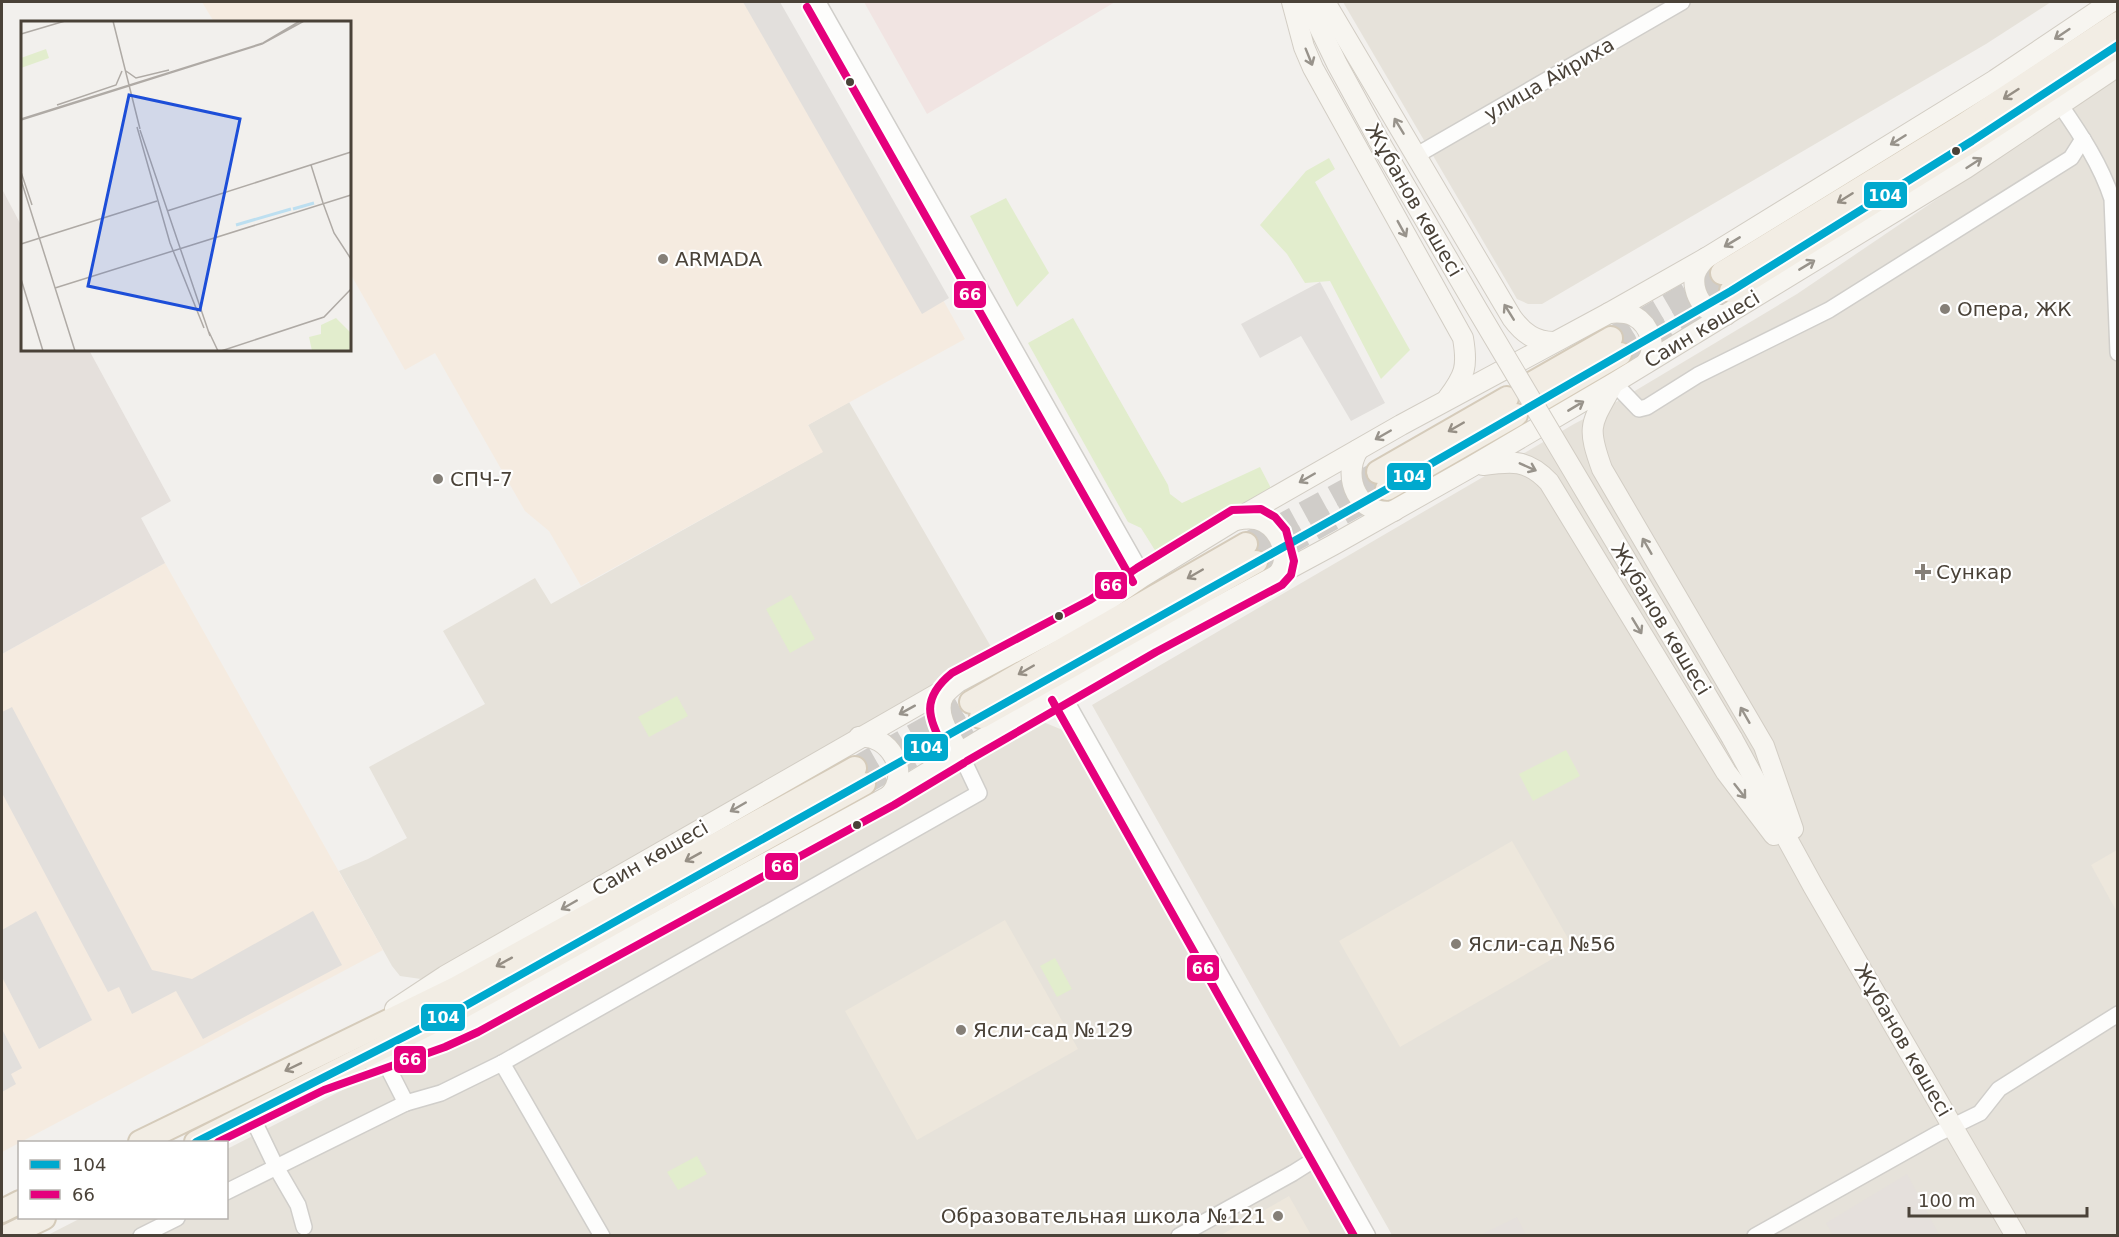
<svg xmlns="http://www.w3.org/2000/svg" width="2119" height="1237" font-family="'DejaVu Sans',sans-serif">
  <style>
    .residential { fill: #e6e2da }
    .commercial { fill: #f5ebe0 }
    .industrial { fill: #e5e0dc }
    .education { fill: #ede7dc }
    .medical { fill: #f1e4e2 }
    .green { fill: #e2edcd }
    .parking { fill: #e2dfdc }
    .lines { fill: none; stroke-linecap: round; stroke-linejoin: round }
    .primary-tunnel { stroke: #d0cdc9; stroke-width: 22; stroke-dasharray: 22 11; stroke-linecap: butt }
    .minor-casing { stroke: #d0ceca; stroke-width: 18 }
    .tertiary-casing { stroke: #d0ceca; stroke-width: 21 }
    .secondary-casing { stroke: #d2cdc4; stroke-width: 22 }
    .primary-casing { stroke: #d5cbba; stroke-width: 26 }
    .minor { stroke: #fdfdfc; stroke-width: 15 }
    .tertiary { stroke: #fdfdfc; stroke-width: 18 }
    .secondary { stroke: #f7f5f0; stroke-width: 20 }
    .primary { stroke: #f2ede4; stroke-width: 22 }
    .secondary-bridge-casing { stroke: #d2cdc4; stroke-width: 22; stroke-linecap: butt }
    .secondary-bridge { stroke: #f7f5f0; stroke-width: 20 }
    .bus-1-casing { stroke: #fff; stroke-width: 12 }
    .bus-2-casing { stroke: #fff; stroke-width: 12 }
    .bus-1 { stroke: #00a9ce; stroke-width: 8 }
    .bus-2 { stroke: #e5007d; stroke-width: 8 }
    .oneway { stroke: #98938b }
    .oneway2 { stroke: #968f85 }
    .bus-dot { fill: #4a4238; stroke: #fff; stroke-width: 2 }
    .poi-dot { fill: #857f77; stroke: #fff; stroke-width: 2 }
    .labels { text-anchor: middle; stroke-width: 4.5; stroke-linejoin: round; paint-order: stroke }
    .street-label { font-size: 20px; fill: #4a4238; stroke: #fff }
    .poi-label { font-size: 20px; fill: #4a4238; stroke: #fff; text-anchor: start }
    .inset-river { fill: none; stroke: #bddff0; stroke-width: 3 }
    .inset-road { fill: none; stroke: #afaaa5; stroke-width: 1.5 }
    .view { fill: #1d4ed8; fill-opacity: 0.15; stroke: #1d4ed8; stroke-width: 3 }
    .inset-edge { fill: none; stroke: #4a4238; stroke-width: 3 }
    .line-badge { stroke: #fff; stroke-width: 2 }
    .badge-label { font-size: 16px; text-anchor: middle; font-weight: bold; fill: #fff }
  </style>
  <rect width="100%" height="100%" fill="#f2f0ed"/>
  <!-- residential -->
  <g class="residential">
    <polygon points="1343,2 2051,2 1986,44 1542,304 1528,304 1517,299"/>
    <polygon points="2117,77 2117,1235 1392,1235 1092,705 1574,424 1618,401 1797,294"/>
    <polygon points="849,402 994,652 421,979 400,976 392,966 339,871 368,859 407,838 369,767 485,704 443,631 535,578 551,604 822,452 808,425"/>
    <polygon points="1036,719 1065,731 1358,1236 46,1236 81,1218 226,1218 227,1149 376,1073 472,1032"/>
  </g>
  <!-- commercial -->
  <g class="commercial">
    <polygon points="202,2 776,2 965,339 808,425 823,452 581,586 549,531 525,511 435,353 405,370 350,273 350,22 214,22"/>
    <polygon points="165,563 383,950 2,1152 2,654"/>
  </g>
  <!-- industrial -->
  <g class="industrial">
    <polygon points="2,189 22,227 22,350 89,350 171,501 141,518 165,563 2,654"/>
    <polygon points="1907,1174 1939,1235 1833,1235 1826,1223"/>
    <polygon points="1517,1217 1526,1235 1480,1235"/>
  </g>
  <!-- education -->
  <g class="education">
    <polygon points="1512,841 1573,947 1400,1047 1339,941"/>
    <polygon points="2117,850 2117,912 2091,865"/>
    <polygon points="1005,920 1078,1049 917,1140 845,1011"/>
    <polygon points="1289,1196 1311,1235 1221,1235"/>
  </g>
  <!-- medical -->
  <polygon class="medical" points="864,2 1115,2 927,114"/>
  <!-- green -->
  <g class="green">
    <polygon points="1329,158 1335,169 1315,182 1410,350 1381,379 1330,281 1305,283 1287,254 1260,225 1306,171"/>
    <polygon points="1006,198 1049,273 1017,307 970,216"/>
    <polygon points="1073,318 1168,485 1170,494 1182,503 1260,467 1272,490 1167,553 1158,555 1141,528 1128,522 1028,343"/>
    <polygon points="791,595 815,639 790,653 766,609"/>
    <polygon points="677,696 688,716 649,737 638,717"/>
    <polygon points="1566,750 1580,776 1533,801 1519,774"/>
    <polygon points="1055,958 1072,989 1057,997 1040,966"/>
    <polygon points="697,1156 707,1174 678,1190 667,1172"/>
  </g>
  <!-- parking -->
  <g class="parking">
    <polygon points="743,2 780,2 949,298 922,314"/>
    <polygon points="1320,282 1385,403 1351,421 1301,336 1260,358 1241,324"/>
    <polygon points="12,707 152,970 192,979 313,911 342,965 203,1039 176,991 132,1014 119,987 108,992 2,793 2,712"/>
    <polygon points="36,911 92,1020 39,1049 2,977 2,930"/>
    <polygon points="2,1029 22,1068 11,1074 16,1084 2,1092"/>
  </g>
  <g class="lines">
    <!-- primary-tunnel -->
    <g class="primary-tunnel">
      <polyline points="1611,338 1722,273"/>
      <polyline points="1620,354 1731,291"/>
      <polyline points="1246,544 1378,472"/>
      <polyline points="1256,562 1387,489"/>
      <polyline points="855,768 971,702"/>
      <polyline points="864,784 981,717"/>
    </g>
    <defs>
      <g id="minor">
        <path d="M2061,106c20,29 40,59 51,93l6,154"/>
        <polyline points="1417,155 1682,2"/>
        <polyline points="1614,383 1639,409 1647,407 1698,375 1829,310 2071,158 2083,139"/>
        <polyline points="383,1058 406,1103"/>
        <polyline points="502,1063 602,1236"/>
        <polyline points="251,1115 276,1167 298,1205 304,1227"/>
        <polyline points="226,1192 406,1103 441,1093 502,1063 979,793 960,753"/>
        <polyline points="141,1236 177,1218"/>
        <polyline points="1179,1236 1293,1173 1320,1156"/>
        <polyline points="1755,1236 1937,1134 1980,1113 1999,1089 2118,1014"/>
      </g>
      <g id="tertiary">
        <polyline points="816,2 1142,577"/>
        <polyline points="1061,695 1366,1236"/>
      </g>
      <g id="secondary">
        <path d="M1292,2l12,45 9,21 150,270c5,29 2,37 -15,60"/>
        <polyline points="1307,2 1337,64 1379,141"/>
        <path d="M1325,2l187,316c11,15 23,24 42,24"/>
        <path d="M1706,258c-5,5 -9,10 -11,16 -4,19 11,44 31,41"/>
        <path d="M1609,313c9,-1 17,-1 25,3 16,9 24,32 12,47"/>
        <path d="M1613,384c-22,40 -27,41 -11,85l162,277 29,83"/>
        <path d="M1358,450c-17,28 1,67 36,61"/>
        <path d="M1483,465c29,-4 44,-6 66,17l177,290 48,63"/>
        <path d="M1236,520c9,-2 19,-3 28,2 18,10 28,40 12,54"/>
        <path d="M859,737c30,-4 53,36 30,59"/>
        <polyline points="1732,738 1813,886 2016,1236"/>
        <path d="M960,753c-9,-15 -27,-40 -16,-58 4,-5 9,-9 14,-13l137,-73 47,-32 93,-57 166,-95 208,-112 97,-55 289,-178 116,-78"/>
        <polyline points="395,1009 445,976 951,686"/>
        <polyline points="373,1061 441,1037 473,1023 889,796 999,729 1151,643 1333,545 1471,467 1614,383 1966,168 2118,66"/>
      </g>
      <g id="primary">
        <polyline points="1722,273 1962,126 2118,23"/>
        <polyline points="1731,291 1972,141 2118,45"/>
        <polyline points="1534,382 1611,338"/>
        <polyline points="1543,399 1620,354"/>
        <polyline points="1378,472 1507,398"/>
        <polyline points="1387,489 1516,415"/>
        <polyline points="971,702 1246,544"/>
        <polyline points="981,717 1256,562"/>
        <polyline points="140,1142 456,988 855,768"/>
        <polyline points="196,1142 463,1007 864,784"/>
        <polyline points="2,1211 20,1202"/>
        <polyline points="7,1236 44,1218"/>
      </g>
    </defs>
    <!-- minor casing -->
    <use href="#minor" class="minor-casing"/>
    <!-- tertiary casing -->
    <use href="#tertiary" class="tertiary-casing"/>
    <!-- secondary casing -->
    <use href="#secondary" class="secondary-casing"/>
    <!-- primary casing -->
    <use href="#primary" class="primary-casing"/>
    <!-- minor -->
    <use href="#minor" class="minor"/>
    <!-- tertiary -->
    <use href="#tertiary" class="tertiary"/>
    <!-- secondary -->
    <use href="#secondary" class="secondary"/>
    <!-- primary -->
    <use href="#primary" class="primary"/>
    <defs>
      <polyline id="secondary-bridge" points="1379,141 1477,309 1732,738"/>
    </defs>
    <!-- secondary-bridge casing -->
    <use href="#secondary-bridge" class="secondary-bridge-casing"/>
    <!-- secondary-bridge -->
    <use href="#secondary-bridge" class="secondary-bridge"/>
    <defs>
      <polyline id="bus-1" points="196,1142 463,1007 1387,489 1731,291 1972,141 2118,45"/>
      <g id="bus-2">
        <polyline points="807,7 1133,582"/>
        <polyline points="1052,700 1354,1236"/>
        <path d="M945,749c-18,-31 -24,-51 7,-76l138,-73 47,-32 95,-58 29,-1 14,8 11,13 8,31 -3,14 -9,10 -126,67 -189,109"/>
        <polyline points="218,1142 324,1090 445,1047 478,1032 894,805 964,763"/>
      </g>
    </defs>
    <!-- bus-1 casing -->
    <use href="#bus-1" class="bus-1-casing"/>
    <!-- bus-2 casing -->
    <use href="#bus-2" class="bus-2-casing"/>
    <!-- bus-1 -->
    <use href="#bus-1" class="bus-1"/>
    <!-- bus-2 -->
    <use href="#bus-2" class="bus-2"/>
  </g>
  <!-- one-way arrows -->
  <defs><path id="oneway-shaft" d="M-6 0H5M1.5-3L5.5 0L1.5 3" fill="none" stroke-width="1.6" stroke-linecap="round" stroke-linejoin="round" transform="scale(1.5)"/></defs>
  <g class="oneway">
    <use href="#oneway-shaft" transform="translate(2062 34) rotate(146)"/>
    <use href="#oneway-shaft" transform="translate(1309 57) rotate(68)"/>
    <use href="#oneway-shaft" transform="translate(1399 126) rotate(-121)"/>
    <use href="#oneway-shaft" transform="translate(1898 140) rotate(148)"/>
    <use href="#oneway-shaft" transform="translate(1974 163) rotate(-33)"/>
    <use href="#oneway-shaft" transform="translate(1402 229) rotate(61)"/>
    <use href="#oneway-shaft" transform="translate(1732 242) rotate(149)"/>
    <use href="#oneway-shaft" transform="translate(1807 265) rotate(-31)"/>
    <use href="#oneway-shaft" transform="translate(1509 312) rotate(-122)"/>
    <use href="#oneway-shaft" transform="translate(1576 406) rotate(-31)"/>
    <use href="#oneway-shaft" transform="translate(1383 435) rotate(150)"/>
    <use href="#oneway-shaft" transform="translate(1528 467) rotate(24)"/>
    <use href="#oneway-shaft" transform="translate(1307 478) rotate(150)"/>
    <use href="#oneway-shaft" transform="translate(1647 546) rotate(-120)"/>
    <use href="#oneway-shaft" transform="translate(1637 626) rotate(59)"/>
    <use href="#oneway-shaft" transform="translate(907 710) rotate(151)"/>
    <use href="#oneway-shaft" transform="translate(1745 715) rotate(-120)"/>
    <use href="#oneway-shaft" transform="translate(1740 791) rotate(52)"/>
    <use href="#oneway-shaft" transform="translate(738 807) rotate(150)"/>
    <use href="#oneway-shaft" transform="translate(569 905) rotate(150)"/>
  </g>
  <g class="oneway2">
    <use href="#oneway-shaft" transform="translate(2011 94) rotate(147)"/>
    <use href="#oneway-shaft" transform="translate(1845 198) rotate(148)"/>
    <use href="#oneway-shaft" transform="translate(1456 427) rotate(150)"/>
    <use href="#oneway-shaft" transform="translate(1195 574) rotate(150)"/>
    <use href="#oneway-shaft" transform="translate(1026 670) rotate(150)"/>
    <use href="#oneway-shaft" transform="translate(693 857) rotate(151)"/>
    <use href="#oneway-shaft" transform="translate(504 962) rotate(151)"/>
    <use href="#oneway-shaft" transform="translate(293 1067) rotate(154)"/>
  </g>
  <!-- markers -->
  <g class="bus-dot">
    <circle cx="850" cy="82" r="5"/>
    <circle cx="1956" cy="151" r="5"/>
    <circle cx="1059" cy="616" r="5"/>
    <circle cx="857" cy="825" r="5"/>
  </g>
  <g class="poi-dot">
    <circle cx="663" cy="259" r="6"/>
    <circle cx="1945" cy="309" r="6"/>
    <circle cx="438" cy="479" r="6"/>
    <path d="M1920 563h6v6h6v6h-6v6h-6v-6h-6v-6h6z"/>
    <circle cx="1456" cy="944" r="6"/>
    <circle cx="961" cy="1030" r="6"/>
    <circle cx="1278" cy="1216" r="6"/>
  </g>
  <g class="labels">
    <!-- street labels -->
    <g class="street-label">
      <text transform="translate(1549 79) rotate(-30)" y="7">улица Айриха</text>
      <text transform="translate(1414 200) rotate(60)" y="7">Жұбанов көшесі</text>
      <text transform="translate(1702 329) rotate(-31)" y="7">Саин көшесі</text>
      <text transform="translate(1661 619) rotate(59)" y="7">Жұбанов көшесі</text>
      <text transform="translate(650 858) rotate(-30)" y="7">Саин көшесі</text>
      <text transform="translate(1903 1040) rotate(60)" y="7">Жұбанов көшесі</text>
    </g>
    <!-- poi labels -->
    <g class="poi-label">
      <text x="675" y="266">ARMADA</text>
      <text x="1957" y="316">Опера, ЖК</text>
      <text x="450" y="486">СПЧ-7</text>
      <text x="1936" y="579">Сункар</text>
      <text x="1468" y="951">Ясли-сад №56</text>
      <text x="973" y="1037">Ясли-сад №129</text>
      <text x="1266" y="1223" text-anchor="end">Образовательная школа №121</text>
    </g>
  </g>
  <!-- overview -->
  <g transform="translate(21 21)">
    <rect width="330" height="330" fill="#f2f0ed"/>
    <path d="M25,28l3,9 -28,10v-10zM315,297l15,15v18h-39l-3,-14 12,-3v-9z" fill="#e2edcd"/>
    <path class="inset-river" d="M272,188l21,-6M215,204l55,-16"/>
    <path class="inset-road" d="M92,0l27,108M0,13l44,-13M105,50l10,7 33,-8M36,84l59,-20 6,-14M0,98l242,-76 37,-22M0,99l241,-76 42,-23M116,106l33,116 34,85M119,109l70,206M290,144l12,38M0,151l11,33M0,159l54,171M302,182l11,30 17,26M146,190l184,-59M0,223l136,-43M0,258l22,72M34,267l296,-93M188,311l9,19M200,330l103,-34 27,-28"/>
    <path class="view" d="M108,74l111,24 -40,191 -112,-24z"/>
    <rect width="330" height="330" class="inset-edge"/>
  </g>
  <g class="line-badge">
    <rect x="1863" y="181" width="45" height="28" rx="6" fill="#00a9ce"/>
    <rect x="953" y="280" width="34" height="29" rx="6" fill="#e5007d"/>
    <rect x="1386" y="462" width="46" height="29" rx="6" fill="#00a9ce"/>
    <rect x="1094" y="571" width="34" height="29" rx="6" fill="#e5007d"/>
    <rect x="903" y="733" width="46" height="29" rx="6" fill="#00a9ce"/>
    <rect x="764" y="852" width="35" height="29" rx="6" fill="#e5007d"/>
    <rect x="1186" y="954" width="34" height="28" rx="6" fill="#e5007d"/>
    <rect x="420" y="1003" width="46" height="29" rx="6" fill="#00a9ce"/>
    <rect x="393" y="1045" width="34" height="29" rx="6" fill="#e5007d"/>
  </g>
  <g class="badge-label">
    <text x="1885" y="201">104</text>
    <text x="970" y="300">66</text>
    <text x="1409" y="482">104</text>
    <text x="1111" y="591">66</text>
    <text x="926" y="753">104</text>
    <text x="782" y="872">66</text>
    <text x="1203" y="974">66</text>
    <text x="443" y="1023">104</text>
    <text x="410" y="1065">66</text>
  </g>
  <!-- border -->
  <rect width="2119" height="1237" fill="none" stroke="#4a4238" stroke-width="6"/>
  <!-- legend -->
  <rect x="18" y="1141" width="210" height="78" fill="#ffffff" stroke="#b7b3af" stroke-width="1.5"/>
  <rect x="30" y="1160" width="30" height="9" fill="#00a9ce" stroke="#b7b3af" stroke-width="1.5"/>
  <text x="72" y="1171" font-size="18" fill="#4a4238">104</text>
  <rect x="30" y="1190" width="30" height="9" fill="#e5007d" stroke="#b7b3af" stroke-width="1.5"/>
  <text x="72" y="1201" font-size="18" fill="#4a4238">66</text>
  <!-- scale -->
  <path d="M1909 1207v9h178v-9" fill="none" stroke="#4a4238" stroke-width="3"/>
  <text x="1918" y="1207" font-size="18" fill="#4a4238" stroke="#ffffff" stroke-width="4.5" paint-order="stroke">100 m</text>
</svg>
